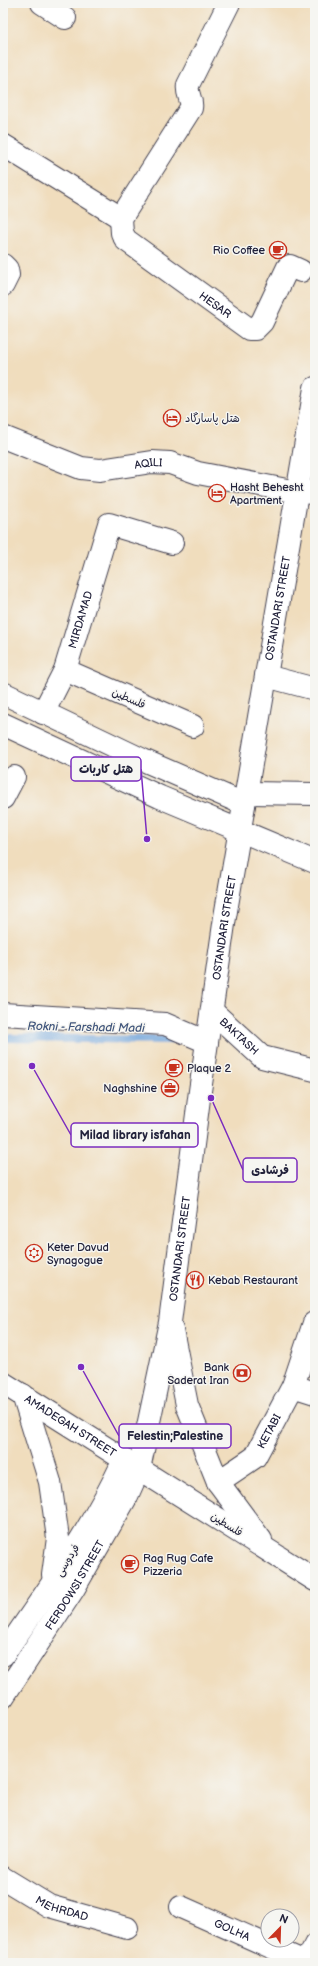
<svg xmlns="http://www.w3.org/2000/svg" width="318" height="1966" font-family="'Balsamiq Sans','Playpen Sans Arabic',sans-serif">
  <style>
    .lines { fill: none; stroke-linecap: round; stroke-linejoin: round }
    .stream { stroke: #6da2da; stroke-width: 8 }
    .street-casing { stroke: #413e4e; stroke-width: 24 }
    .secondary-casing { stroke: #413e4e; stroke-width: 24 }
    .street { stroke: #fff; stroke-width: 22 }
    .secondary { stroke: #fff; stroke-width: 22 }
    .labels { text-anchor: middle; stroke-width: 3; stroke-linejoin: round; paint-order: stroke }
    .poi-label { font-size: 11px; fill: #22223b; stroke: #f6f6f2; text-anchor: start }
    .street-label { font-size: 11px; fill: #22223b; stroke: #f6f6f2 }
    .water-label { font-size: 12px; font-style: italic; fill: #40557b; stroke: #f6f6f2 }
    .leader { fill: none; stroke: #7b2cbf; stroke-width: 1.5 }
    .callout-dot { fill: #7b2cbf; stroke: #f6f6f2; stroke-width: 1.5 }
    .callout { fill: #f6f6f2; stroke: #7b2cbf; stroke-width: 1.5 }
    .callout-label { font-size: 12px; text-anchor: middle; font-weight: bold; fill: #22223b }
  </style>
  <rect width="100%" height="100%" fill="#f6f6f2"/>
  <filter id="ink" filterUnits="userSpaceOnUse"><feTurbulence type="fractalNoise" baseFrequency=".025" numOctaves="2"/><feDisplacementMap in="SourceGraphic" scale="8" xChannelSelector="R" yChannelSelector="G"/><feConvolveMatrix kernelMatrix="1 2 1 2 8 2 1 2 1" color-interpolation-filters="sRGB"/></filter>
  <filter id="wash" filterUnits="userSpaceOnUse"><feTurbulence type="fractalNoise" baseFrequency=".012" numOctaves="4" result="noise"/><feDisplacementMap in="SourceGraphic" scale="16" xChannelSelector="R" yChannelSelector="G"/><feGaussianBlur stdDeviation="0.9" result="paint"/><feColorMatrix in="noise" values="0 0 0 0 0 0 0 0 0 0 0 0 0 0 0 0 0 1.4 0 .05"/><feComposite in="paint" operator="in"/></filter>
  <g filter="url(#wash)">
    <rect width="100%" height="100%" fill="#f0ddbd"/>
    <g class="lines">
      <!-- stream -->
      <polyline class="stream" points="3,1038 169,1040"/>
    </g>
  </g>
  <g filter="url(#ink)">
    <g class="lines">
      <defs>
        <g id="street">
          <polyline points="42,3 65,18"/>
          <path id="s1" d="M229,3l-41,82c-2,9 5,15 3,23l-70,110 1,15 4,7 123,89h6l7,-7 26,-55 2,-1 11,5"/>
          <polyline points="3,145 121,218"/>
          <polyline points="3,265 7,269 8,275 3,285"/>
          <path id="s2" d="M3,437l78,31 19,2 52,-8 18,1 28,10 99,19 18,1"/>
          <polyline points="65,670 193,726"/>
          <polyline points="266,676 315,689"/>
          <path id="s3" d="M43,713l22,-43 44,-146 63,19"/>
          <polyline points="246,793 315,794"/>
          <polyline points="3,798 14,777"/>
          <path id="s4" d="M212,1011l50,46 53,13"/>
          <polyline points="3,1014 165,1024 207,1042"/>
          <polyline points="293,1386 314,1323"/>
          <path id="s5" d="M218,1482l37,-25 38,-71 22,7"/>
          <path id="s6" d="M3,1878l46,28 78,22"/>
          <path id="s7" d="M181,1907l126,56"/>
          <polyline points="306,1963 315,1945"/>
        </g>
        <g id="secondary">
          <polyline points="3,693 143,760 244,804"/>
          <polyline points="3,724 160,797 315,862"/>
          <polyline points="172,1330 187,1405 218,1482 261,1540"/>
          <path id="s8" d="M3,1383l312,197"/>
          <polyline points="23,1395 50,1482 58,1538 53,1575"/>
          <path d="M3,1655c43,-62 89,-126 121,-195"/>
          <path id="s9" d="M3,1697l70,-107 54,-94 12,-27 31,-147 30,-231 25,-174 90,-529"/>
        </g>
      </defs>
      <!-- street casing -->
      <use href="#street" class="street-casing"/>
      <!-- secondary casing -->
      <use href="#secondary" class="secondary-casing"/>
      <!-- street -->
      <use href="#street" class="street"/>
      <!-- secondary -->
      <use href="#secondary" class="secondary"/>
    </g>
  </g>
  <!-- icons -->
  <defs>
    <symbol id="cafe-ring" viewBox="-11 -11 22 22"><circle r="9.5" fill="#f6f6f2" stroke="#c8321e" stroke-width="1.5"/><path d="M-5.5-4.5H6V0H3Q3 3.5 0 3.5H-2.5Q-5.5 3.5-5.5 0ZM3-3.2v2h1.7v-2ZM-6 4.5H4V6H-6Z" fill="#c8321e"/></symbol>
    <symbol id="hotel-ring" viewBox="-11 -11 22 22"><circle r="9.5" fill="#f6f6f2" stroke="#c8321e" stroke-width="1.5"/><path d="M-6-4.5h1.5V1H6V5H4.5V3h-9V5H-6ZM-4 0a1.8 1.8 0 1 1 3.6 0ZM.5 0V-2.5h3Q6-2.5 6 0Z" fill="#c8321e"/></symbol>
    <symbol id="office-ring" viewBox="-11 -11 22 22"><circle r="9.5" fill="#f6f6f2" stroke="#c8321e" stroke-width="1.5"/><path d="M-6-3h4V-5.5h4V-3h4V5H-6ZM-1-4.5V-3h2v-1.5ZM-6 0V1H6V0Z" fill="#c8321e"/></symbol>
    <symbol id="synagogue-ring" viewBox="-11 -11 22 22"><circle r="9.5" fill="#f6f6f2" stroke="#c8321e" stroke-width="1.5"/><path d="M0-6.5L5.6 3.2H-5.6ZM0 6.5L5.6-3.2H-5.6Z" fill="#c8321e"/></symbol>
    <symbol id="restaurant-ring" viewBox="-11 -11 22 22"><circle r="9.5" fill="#f6f6f2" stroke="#c8321e" stroke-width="1.5"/><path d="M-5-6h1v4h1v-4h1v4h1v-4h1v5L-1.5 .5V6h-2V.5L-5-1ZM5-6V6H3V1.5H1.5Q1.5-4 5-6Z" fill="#c8321e"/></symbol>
    <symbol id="bank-ring" viewBox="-11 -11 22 22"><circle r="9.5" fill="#f6f6f2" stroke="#c8321e" stroke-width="1.5"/><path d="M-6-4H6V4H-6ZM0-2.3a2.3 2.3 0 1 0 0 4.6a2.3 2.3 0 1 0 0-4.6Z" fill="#c8321e"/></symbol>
  </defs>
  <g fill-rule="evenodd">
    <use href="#cafe-ring" x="268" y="240" width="20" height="20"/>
    <use href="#hotel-ring" x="162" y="408" width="20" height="20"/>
    <use href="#hotel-ring" x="207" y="483" width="20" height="20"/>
    <use href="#cafe-ring" x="164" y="1058" width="20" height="20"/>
    <use href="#office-ring" x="160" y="1078" width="20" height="20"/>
    <use href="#synagogue-ring" x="24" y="1243" width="20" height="20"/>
    <use href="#restaurant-ring" x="185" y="1270" width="20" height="20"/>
    <use href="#bank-ring" x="232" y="1363" width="20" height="20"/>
    <use href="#cafe-ring" x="120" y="1554" width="20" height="20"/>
  </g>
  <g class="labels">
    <!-- poi labels -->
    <g class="poi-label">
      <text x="265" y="254" text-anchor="end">Rio Coffee</text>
      <text x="185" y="422">هتل پاسارگاد</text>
      <text x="230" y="491">Hasht Behesht<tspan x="230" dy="13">Apartment</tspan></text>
      <text x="187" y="1072">Plaque 2</text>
      <text x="157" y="1092" text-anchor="end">Naghshine</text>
      <text x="47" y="1251">Keter Davud<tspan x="47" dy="13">Synagogue</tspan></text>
      <text x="208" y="1284">Kebab Restaurant</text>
      <text x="229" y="1371" text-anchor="end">Bank<tspan x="229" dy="13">Saderat Iran</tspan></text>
      <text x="143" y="1562">Rag Rug Cafe<tspan x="143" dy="13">Pizzeria</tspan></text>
    </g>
    <!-- street labels -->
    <g class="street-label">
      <text dy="4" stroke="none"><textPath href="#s1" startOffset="379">HESAR</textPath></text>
      <text dy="4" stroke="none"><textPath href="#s2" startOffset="152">AQILI</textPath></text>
      <text dy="4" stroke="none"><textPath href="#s9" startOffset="1138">OSTANDARI STREET</textPath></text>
      <text dy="4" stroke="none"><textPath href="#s3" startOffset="101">MIRDAMAD</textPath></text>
      <text transform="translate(129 698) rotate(24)" y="4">فلسطین</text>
      <text dy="4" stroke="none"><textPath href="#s9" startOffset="814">OSTANDARI STREET</textPath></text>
      <text dy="4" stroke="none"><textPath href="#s4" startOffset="37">BAKTASH</textPath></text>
      <text dy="4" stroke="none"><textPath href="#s9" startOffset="490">OSTANDARI STREET</textPath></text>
      <text dy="4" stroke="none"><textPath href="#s8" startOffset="80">AMADEGAH STREET</textPath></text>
      <text dy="4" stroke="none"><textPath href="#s5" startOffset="74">KETABI</textPath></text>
      <text transform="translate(227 1524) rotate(32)" y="4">فلسطین</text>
      <text transform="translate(67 1560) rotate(-58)" y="4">فردوسی</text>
      <text dy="4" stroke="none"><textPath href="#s9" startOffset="133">FERDOWSI STREET</textPath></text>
      <text dy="4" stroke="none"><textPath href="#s6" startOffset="67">MEHRDAD</textPath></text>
      <text dy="4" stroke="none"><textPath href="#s7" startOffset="56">GOLHA</textPath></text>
    </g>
    <!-- water labels -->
    <g class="water-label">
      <text transform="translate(86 1027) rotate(1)" y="4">Rokni - Farshadi Madi</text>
    </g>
  </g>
  <!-- callouts -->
  <path class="leader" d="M147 839L141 769M32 1066L71 1135M211 1098L243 1170M81 1367L119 1436"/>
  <g class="callout-dot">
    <circle cx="147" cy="839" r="4"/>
    <circle cx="32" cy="1066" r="4"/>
    <circle cx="211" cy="1098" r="4"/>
    <circle cx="81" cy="1367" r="4"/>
  </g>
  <g class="callout">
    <rect x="71" y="757" width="70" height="24" rx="4"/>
    <rect x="71" y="1123" width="127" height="24" rx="4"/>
    <rect x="243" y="1158" width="54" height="24" rx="4"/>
    <rect x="119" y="1424" width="112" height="24" rx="4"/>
  </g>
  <g class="callout-label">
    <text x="106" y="773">هتل کاربات</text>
    <text x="135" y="1139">Milad library isfahan</text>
    <text x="270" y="1174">فرشادی</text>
    <text x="175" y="1440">Felestin;Palestine</text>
  </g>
  <!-- margin -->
  <rect width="318" height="1966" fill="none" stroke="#f6f6f2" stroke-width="16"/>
  <!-- north arrow -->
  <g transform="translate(280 1928) rotate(23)"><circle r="19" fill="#f6f6f2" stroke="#a1a1a9"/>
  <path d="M0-3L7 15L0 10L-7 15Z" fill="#c8321e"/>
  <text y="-6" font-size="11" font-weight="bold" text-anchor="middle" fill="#22223b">N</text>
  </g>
</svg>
